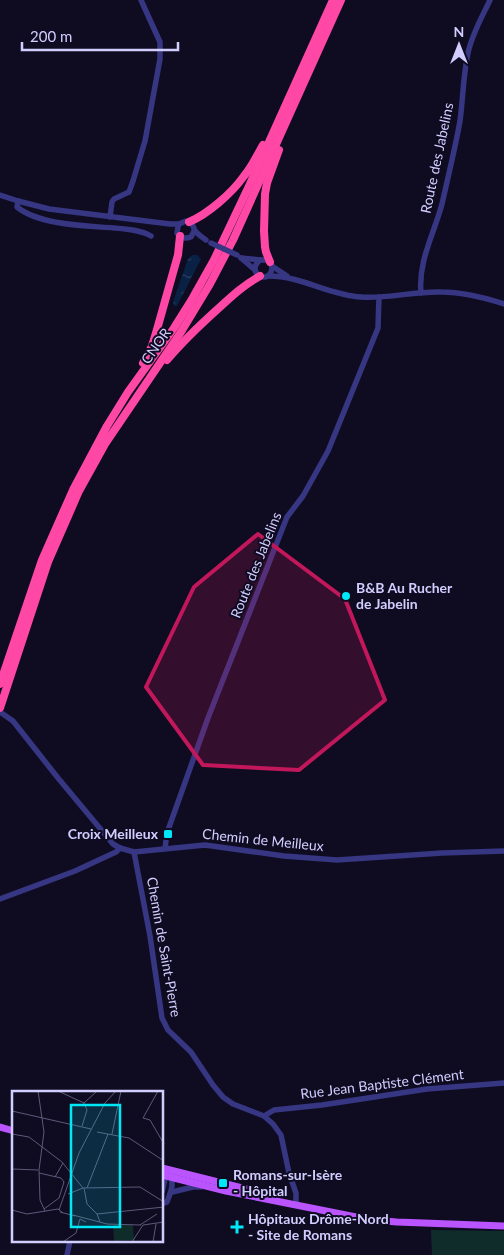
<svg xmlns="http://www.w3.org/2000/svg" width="504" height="1255" font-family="Lato,sans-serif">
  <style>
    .grass { fill: #0f2c2a }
    .water { fill: url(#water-ripples) }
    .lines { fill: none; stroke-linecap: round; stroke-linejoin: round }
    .minor { stroke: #363683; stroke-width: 5.5 }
    .major { stroke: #ba54ff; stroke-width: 7 }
    .highway { stroke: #ff48a5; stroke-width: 8 }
    .minor-bridge { stroke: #363683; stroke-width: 5.5 }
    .marked { fill: #c2185b; fill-opacity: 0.2; stroke: #c2185b; stroke-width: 4; stroke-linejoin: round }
    .poi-dot { fill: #00e7f8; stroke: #0f0c22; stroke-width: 2 }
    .labels { text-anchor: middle; stroke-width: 4; stroke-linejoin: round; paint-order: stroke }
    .street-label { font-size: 14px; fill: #d2cdff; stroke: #0f0c22 }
    .poi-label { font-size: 14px; font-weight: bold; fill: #d2cdff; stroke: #0f0c22; text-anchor: start }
    .inset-road { fill: none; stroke: #5d597a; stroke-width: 1 }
    .view { fill: #00e7f8; fill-opacity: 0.15; stroke: #00e7f8; stroke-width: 2.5 }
    .inset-edge { fill: none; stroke: #d2cdff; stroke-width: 2.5 }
  </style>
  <defs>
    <pattern id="water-ripples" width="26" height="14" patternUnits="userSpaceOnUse" patternTransform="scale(1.25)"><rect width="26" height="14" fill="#092144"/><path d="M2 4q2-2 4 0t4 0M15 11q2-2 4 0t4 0" fill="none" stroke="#2c4060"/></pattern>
  </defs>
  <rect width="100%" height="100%" fill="#0f0c22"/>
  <!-- grass -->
  <polygon class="grass" points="431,1230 504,1231 504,1255 432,1255"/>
  <!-- water -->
  <polygon class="water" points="192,255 197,255 201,259 177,306 174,306 173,302 188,259"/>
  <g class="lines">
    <!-- minor -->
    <g class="minor">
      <path d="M0,195l18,6 31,8 121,15h9l7,-3c9,3 6,6 10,11 3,3 7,6 10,8"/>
      <path d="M18,201l-1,6c22,18 69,19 97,21 12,1 27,2 37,8"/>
      <polyline points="110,217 112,202 114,199 129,192 133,181 145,141 160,59 160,42 141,0"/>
      <path d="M179,224l-1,3 -1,6c3,5 8,6 14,4l3,-6"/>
      <polyline points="241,258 260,260 266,260 270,262 272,266 287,276"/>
      <polyline points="241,258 255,270"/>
      <path d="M260,260c-16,14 12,27 12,6"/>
      <path d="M269,276c32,0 60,19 92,21 27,2 53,-6 80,-5 21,0 42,5 63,12"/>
      <path d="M421,293c-3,-32 13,-59 21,-89 6,-27 13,-55 18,-83 3,-22 3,-45 8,-68 4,-19 14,-36 22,-53"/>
      <polyline points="0,712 13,721 58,778 113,844 120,848 134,852 205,845 284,856 337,860 442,853 504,851"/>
      <polyline points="165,848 167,833 208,718 287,517 303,496 328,451 378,328 379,297"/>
      <polyline points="134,852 150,936 162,1018 168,1030 191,1052 213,1085 223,1097 233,1104 264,1116 273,1124 281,1135 289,1173 296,1193 296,1202"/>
      <polyline points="0,899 75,871 116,852 120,848"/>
      <polyline points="264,1116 274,1110 322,1105 427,1089 504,1083"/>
      <polyline points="162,1192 166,1175 167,1174"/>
      <polyline points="172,1192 193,1187 201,1187"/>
      <path d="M162,1204l5,-2c3,-9 8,-17 3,-27"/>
      <polyline points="67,1255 70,1241"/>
    </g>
    <!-- major -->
    <g class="major">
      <polyline points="0,1127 14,1131"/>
      <polyline points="162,1168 275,1196"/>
      <polyline points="162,1175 226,1191 371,1220 397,1222 504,1226"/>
    </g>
    <!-- highway -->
    <g class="highway">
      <path d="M189,222c19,-8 43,-29 55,-46 8,-9 13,-21 19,-31"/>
      <polyline points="270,262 266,252 265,247 264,231 265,194 267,183 279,150"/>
      <path d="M167,360c16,-19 34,-36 53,-53 13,-12 24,-22 40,-31"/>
      <polyline points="143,363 152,346 156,333 178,255 180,236"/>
      <polyline points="0,684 42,560 73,490 107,426 128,392 174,328 191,301 214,260 250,184 333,0"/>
      <polyline points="0,708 48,562 79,491 105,444 181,332 210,284 233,240 341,0"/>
    </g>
    <!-- minor-bridge -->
    <polyline class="minor-bridge" points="211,243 237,255"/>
  </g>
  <!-- marked area -->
  <path class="marked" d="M258,534l87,65 40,101 -86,70 -96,-5 -57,-78 48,-100z"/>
  <!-- markers -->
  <g class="poi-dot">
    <circle cx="346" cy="596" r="5"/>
    <rect x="163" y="829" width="10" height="10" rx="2.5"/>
    <rect x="218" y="1178" width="10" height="10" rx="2.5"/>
    <path d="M234.5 1219.5h5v5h5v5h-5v5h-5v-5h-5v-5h5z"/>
  </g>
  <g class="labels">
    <!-- street labels -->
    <g class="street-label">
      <text transform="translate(437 158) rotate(-78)" y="5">Route des Jabelins</text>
      <text transform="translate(156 346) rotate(-55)" y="5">CNOR</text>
      <text transform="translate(256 565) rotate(-68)" y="5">Route des Jabelins</text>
      <text transform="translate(263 840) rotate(6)" y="5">Chemin de Meilleux</text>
      <text transform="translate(164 947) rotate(80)" y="5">Chemin de Saint-Pierre</text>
      <text transform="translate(382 1084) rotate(-7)" y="5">Rue Jean Baptiste Clément</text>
    </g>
    <!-- poi labels -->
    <g class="poi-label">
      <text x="356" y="593">B&amp;B Au Rucher<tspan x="356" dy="16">de Jabelin</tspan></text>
      <text x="158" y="839" text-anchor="end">Croix Meilleux</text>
      <text x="233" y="1180">Romans-sur-Isère<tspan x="233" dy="16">- Hôpital</tspan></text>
      <text x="248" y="1224">Hôpitaux Drôme-Nord<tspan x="248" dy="16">- Site de Romans</tspan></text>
    </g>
  </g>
  <!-- overview -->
  <g transform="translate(12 1091)">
    <rect width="151" height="151" fill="#0f0c22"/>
    <path d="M101,134h20l1,15 -20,1z" fill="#0f2c2a"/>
    <path class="inset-road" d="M26,0l6,41 -5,38 1,30 5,11M46,0l26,12 3,7 -5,16M146,0l-15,27 7,2 14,24M72,12l13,-12M0,20l79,18M85,41l32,6 35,23M0,43l17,3 33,25 21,26M100,43l9,-43M0,78l26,1M27,82l22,5 3,4 -5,16 -15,11M43,86l8,-14M72,97l3,16 10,10 3,8M75,97l21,-54M56,103l15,-6 57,-1 24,15M0,119l15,4 31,-5 5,4M47,119l20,-57 26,-50 11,-12M48,121l15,4M85,123l67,-7M61,124l34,9 34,1M128,134l17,-11M131,134l21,-3M51,151l13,-9 4,-14 6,3M120,151l11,-17M141,151l3,-18"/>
    <path class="view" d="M59,14h49v122h-49z"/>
    <rect width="151" height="151" class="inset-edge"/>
  </g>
  <!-- north arrow -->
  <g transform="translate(459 45)" stroke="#0f0c22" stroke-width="4" paint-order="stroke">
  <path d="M0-4L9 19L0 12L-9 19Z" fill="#d2cdff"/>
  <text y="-8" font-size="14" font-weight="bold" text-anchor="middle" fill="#d2cdff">N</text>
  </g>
  <!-- scale -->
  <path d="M22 42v8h156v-8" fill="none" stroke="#d2cdff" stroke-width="2.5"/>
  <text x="30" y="42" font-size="15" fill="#d2cdff" stroke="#0f0c22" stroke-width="4" paint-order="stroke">200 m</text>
</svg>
